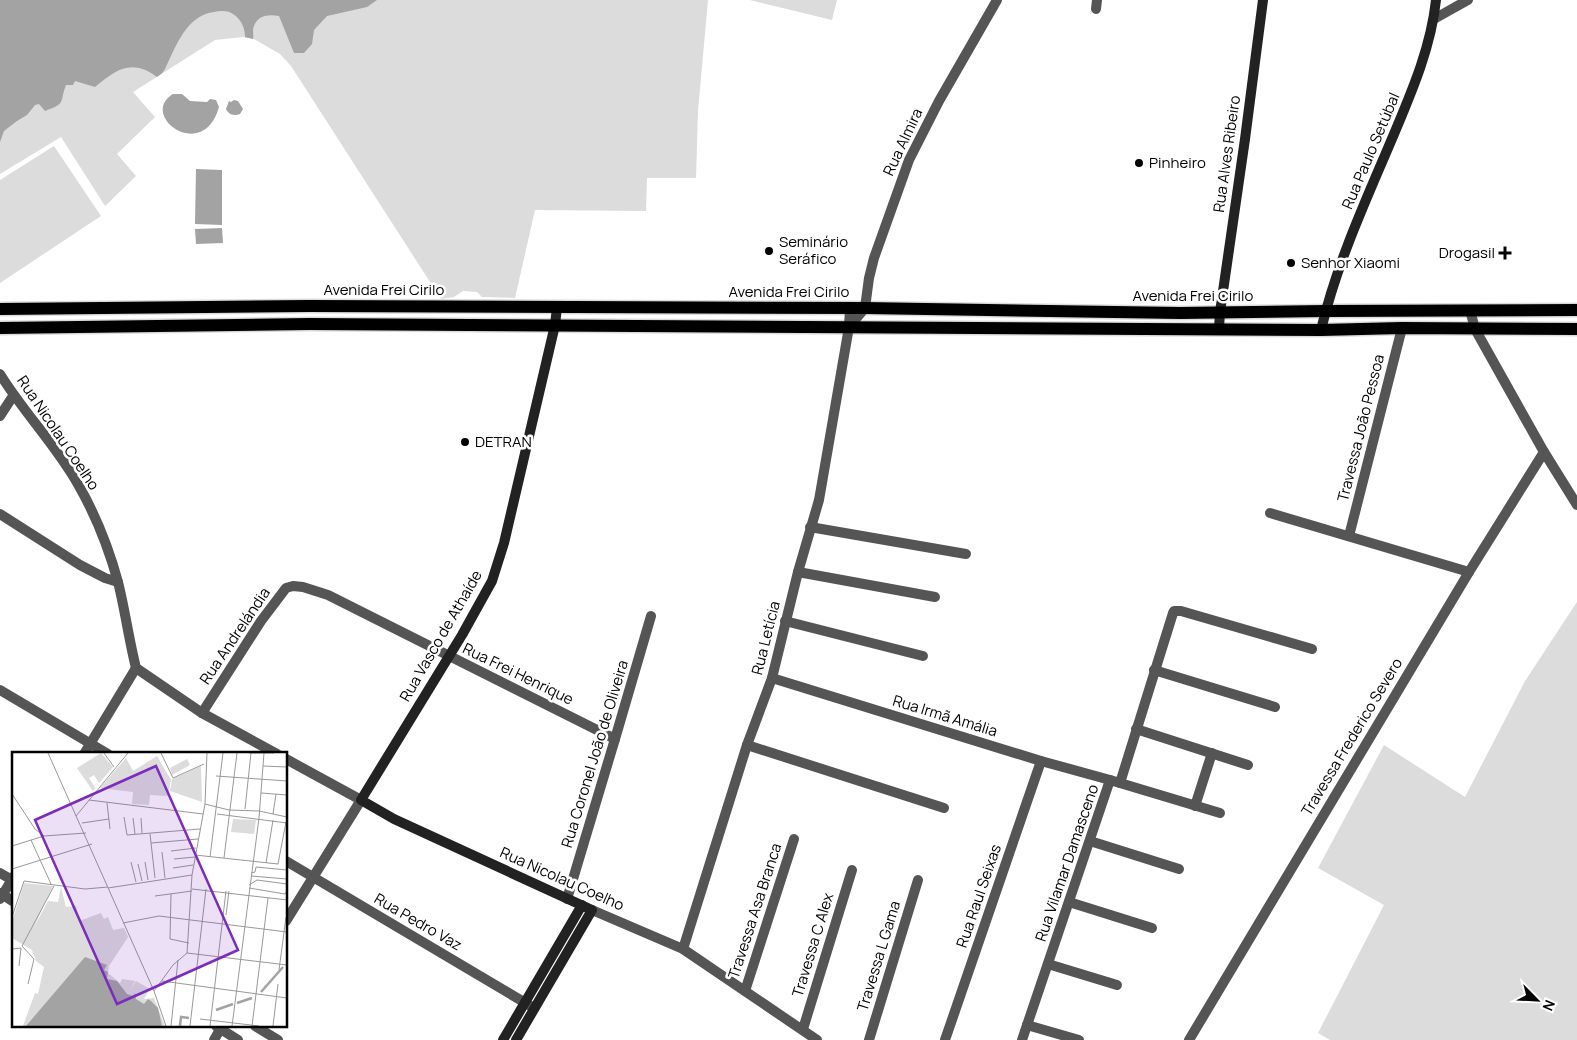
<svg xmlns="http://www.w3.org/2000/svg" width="1577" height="1040" font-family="Manrope,sans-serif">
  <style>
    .green { fill: #dcdcdc }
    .water { fill: #a3a3a3 }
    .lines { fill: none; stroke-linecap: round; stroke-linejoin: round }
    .primary-casing { stroke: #dbdbdb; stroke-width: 15 }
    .street { stroke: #555; stroke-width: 10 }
    .secondary { stroke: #222; stroke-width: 10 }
    .primary { stroke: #000; stroke-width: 12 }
    .poi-dot { fill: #000; stroke: #fff; stroke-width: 2 }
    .labels { text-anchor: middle; stroke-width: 5; stroke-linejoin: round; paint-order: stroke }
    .street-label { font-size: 15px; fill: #000; stroke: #fff }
    .poi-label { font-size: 15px; fill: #000; stroke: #fff; text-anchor: start }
    .inset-river { fill: none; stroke: #a3a3a3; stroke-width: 2.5 }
    .inset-road { fill: none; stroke: #999; stroke-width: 1 }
    .view { fill: #7b2cbf; fill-opacity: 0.15; stroke: #7b2cbf; stroke-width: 2.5 }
    .inset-edge { fill: none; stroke: #000; stroke-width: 2.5 }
  </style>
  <rect width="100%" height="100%" fill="#fff"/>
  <!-- green -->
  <g class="green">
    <polygon points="0,0 708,0 698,111 696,178 647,178 646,211 535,210 515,298 482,297 477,292 463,291 454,297 441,299 291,66 280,54 254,39 243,37 215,40 133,92 155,117 117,154 136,176 105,206 61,137 0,174"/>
    <polygon points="750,0 837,0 832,20"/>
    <polygon points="54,146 101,216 0,283 0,180"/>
    <polygon points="1577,602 1577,1040 1330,1040 1318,1033 1384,905 1318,868 1384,745 1465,797 1525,681"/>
  </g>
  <!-- water -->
  <g class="water">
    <path d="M0,0h377l-10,7 -40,9 -13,14 -2,14 -8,9h-10l-15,-37c-10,-2 -21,-1 -25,10 -2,4 0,9 -1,13l-8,-2c0,-9 -4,-18 -12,-23 -6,-4 -13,-3 -19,-2 -24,3 -35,27 -44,46 -5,10 -4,13 -13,19 -26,-19 -41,-7 -62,10l-20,-6 -2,4h-7c-7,18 1,18 -21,26l-6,-7 -4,1 -8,10 -10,6 -13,10 -4,11z"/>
    <path d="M173,94h9l8,7 17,1 3,-3 6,1 3,7c-16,57 -81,8 -46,-13z"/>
    <path d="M234,100l4,1 5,8 -3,5c-6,2 -11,1 -14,-5l3,-8 2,1z"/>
    <polygon points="196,169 222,170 222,225 195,224"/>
    <polygon points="222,228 223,243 196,244 195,229"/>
  </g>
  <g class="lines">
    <defs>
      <g id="primary">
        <polyline points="0,309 309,306 865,308 1180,313 1325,311 1577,310"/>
        <polyline points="0,328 309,324 1321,330 1402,328 1577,329"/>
      </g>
    </defs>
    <!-- primary casing -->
    <use href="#primary" class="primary-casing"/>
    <!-- street -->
    <g class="street">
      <polyline points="1096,9 1097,0"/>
      <polyline points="1434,19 1468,0"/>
      <polyline points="1470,310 1475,329 1544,452 1577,505"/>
      <polyline points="849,327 865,308 869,278 874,258 909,160 939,101 997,0"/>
      <path d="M0,374c24,39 57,72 79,112 17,30 30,63 39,96 7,28 11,58 18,86l66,45 75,41"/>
      <polyline points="0,416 13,396"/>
      <polyline points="1270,513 1469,572"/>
      <polyline points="0,514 80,565 105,578 118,582"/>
      <polyline points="810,527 966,554"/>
      <polyline points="1349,536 1402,328"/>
      <polyline points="798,572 935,597"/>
      <polyline points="785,621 923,656"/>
      <polyline points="1154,670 1275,707"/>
      <polyline points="772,678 1041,761 1110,780"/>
      <polyline points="0,690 108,754"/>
      <polyline points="202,713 261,621 286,588 293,586 303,587 328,595 615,739"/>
      <polyline points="1136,729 1248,765"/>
      <polyline points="747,745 944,808"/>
      <polyline points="84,754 136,668"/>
      <polyline points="286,759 361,800 286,921"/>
      <polyline points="1120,783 1220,813"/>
      <polyline points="1195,806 1212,753"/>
      <polyline points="1090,841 1179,869"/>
      <polyline points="286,861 534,1008"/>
      <polyline points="0,873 14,881"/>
      <polyline points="0,893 14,902"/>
      <polyline points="0,899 14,876"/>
      <polyline points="567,899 615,739 651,616"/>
      <polyline points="1069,902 1152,928"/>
      <polyline points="592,910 683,949 817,1040"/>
      <polyline points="683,949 747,745 772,678 798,572 819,500 849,327 850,308"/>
      <polyline points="1048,964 1117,985"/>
      <polyline points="745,991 794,839"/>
      <polyline points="1027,1025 1079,1040"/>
      <polyline points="216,1026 238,1040"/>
      <polyline points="255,1026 278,1040"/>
      <polyline points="803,1029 852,870"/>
      <polyline points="214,1040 222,1026"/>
      <polyline points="869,1040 918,880"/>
      <polyline points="945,1040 1041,761"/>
      <polyline points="1022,1040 1110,780 1120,783 1173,613 1174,611 1181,611 1312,649"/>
      <polyline points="1189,1040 1469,572 1544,452"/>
    </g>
    <!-- secondary -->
    <g class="secondary">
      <polyline points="1219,329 1220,312 1245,139 1263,0"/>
      <path d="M1321,330c16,-68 46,-132 73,-196 18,-43 37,-87 42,-134"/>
      <polyline points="503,1040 582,905"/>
      <polyline points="516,1040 592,910 394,819 361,800 462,635 492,581 504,543 555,325 557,307"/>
    </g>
    <!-- primary -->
    <use href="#primary" class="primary"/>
  </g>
  <!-- markers -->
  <g class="poi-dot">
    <circle cx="1139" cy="163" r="5"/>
    <circle cx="769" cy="251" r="5"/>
    <path d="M1502.5 245.5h5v5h5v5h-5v5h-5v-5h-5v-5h5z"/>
    <circle cx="1291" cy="263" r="5"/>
    <circle cx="465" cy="442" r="5"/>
  </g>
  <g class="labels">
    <!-- street labels -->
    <g class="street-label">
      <text transform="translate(903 142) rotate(-65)" y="5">Rua Almira</text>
      <text transform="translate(1371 151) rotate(-67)" y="5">Rua Paulo Setúbal</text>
      <text transform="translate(1227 154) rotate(-82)" y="5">Rua Alves Ribeiro</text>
      <text x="384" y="295">Avenida Frei Cirilo</text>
      <text x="789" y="297">Avenida Frei Cirilo</text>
      <text x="1193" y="301">Avenida Frei Cirilo</text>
      <text transform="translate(1361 428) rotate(-76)" y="5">Travessa João Pessoa</text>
      <text transform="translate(58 433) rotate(56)" y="5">Rua Nicolau Coelho</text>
      <text transform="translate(235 636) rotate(-56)" y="5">Rua Andrelándia</text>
      <text transform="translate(441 636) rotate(-60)" y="5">Rua Vasco de Athaíde</text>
      <text transform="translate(766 638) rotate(-76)" y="5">Rua Letícia</text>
      <text transform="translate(518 674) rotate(26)" y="5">Rua Frei Henrique</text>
      <text transform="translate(945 716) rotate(17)" y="5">Rua Irmã Amália</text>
      <text transform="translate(1352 737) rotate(-59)" y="5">Travessa Frederico Severo</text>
      <text transform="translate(595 754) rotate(-73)" y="5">Rua Coronel João de Oliveira</text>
      <text transform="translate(1067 863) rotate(-71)" y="5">Rua Vilamar Damasceno</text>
      <text transform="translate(562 879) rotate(24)" y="5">Rua Nicolau Coelho</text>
      <text transform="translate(979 896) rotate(-71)" y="5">Rua Raul Seixas</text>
      <text transform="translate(755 911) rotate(-72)" y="5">Travessa Asa Branca</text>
      <text transform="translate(418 922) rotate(30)" y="5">Rua Pedro Vaz</text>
      <text transform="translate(813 945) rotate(-73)" y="5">Travessa C Alex</text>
      <text transform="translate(879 956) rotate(-73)" y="5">Travessa L Gama</text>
    </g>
    <!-- poi labels -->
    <g class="poi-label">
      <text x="1149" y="168">Pinheiro</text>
      <text x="779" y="247">Seminário<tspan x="779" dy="17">Seráfico</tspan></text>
      <text x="1495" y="258" text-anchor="end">Drogasil</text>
      <text x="1301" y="268">Senhor Xiaomi</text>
      <text x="475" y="447">DETRAN</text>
    </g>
  </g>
  <!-- overview -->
  <g transform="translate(12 752)">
    <rect width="275" height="275" fill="#fff"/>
    <path d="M89,1l12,14 -14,16 -5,-8 -5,3 6,10 -2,3 -16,-23zM145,4l14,24 -3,16 -18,-1 -1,10 -17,-1 1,-12 -33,-4 26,-30 7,13zM175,7l3,6 -18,10 -2,-7zM189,14l1,36 -32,-11 2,-12zM221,67l23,1 -2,14 -23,-2zM12,131l29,3 -20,43 15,-28 10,1 3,-15 5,20 10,-1 3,15 22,-8 3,6 4,-2 5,13 11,-2 4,9 -19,29 -1,7 12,10 2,-4 13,2 -5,9 6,-9 14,8 -6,10 10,-1 11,28h-142l12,-33 3,1 6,-27 -8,-6 -4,-11 -20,-12v-16z" fill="#dcdcdc"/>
    <path d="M73,205l22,8 -3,5 4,2 -1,7 10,2 10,13 6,2 2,-3 1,6 8,5 4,-5 3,2 7,7 4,18h-136z" fill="#a3a3a3"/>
    <path class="inset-river" d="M249,240l22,-25M225,251l15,-5M204,258l17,-6M168,274l1,-9 8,1"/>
    <path class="inset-road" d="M36,1l106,238 12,35M92,1l10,14M149,1l12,25 31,-14M237,1h25M251,14l24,1M204,24l71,5M249,41l26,2M0,42l23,35 9,7M77,48l114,14M95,51l3,26M193,52l24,6 30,1 28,6M233,57l6,-56M205,62l70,9M261,62l3,-20M64,64l52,-63M112,65l3,18 73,-6M121,66l2,16M129,66l1,15M70,71l27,-4M138,82l5,44M19,88l20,44M139,91l47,-4M0,94l32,-10 42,-3M159,99l25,-3M150,100l3,26M183,103l83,9 8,-42M198,105l13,-104M212,106l13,-105M162,107l21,-2M119,110l5,20M133,110l3,18M254,111l7,-43M126,112l4,17M161,116l20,-3M0,117l80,-25M239,121l4,-1 1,-5 31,3M239,124l36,3M237,133l8,-5 30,4M96,136l84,-13M237,136l36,6 2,-3M180,137l95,11M159,142l-1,45 19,4M143,144l37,-5M214,163l3,-24M0,165l12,-36 61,8 23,-2M111,171l36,-7 128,16M0,197l9,-1 -2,18M175,201l100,12M267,218l7,-53M150,229l125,17M16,232l6,-25 -12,-13 32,-60M142,239l19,-26 14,-12 5,-78 13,-71 2,-51M188,267l59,7M159,274l7,-66M178,274l16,-137M198,274l16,-135M220,274l27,-208 5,-65M240,274l16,-128M261,274l5,-42"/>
    <path class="view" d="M144,14l82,184 -121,54 -82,-184z"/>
    <rect width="275" height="275" class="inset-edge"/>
  </g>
  <!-- north arrow -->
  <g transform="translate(1537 1000) rotate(114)" stroke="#ffffff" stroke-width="4" paint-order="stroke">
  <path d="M0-4L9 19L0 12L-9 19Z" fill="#000000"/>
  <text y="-8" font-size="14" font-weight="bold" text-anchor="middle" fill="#000000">N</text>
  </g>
</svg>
